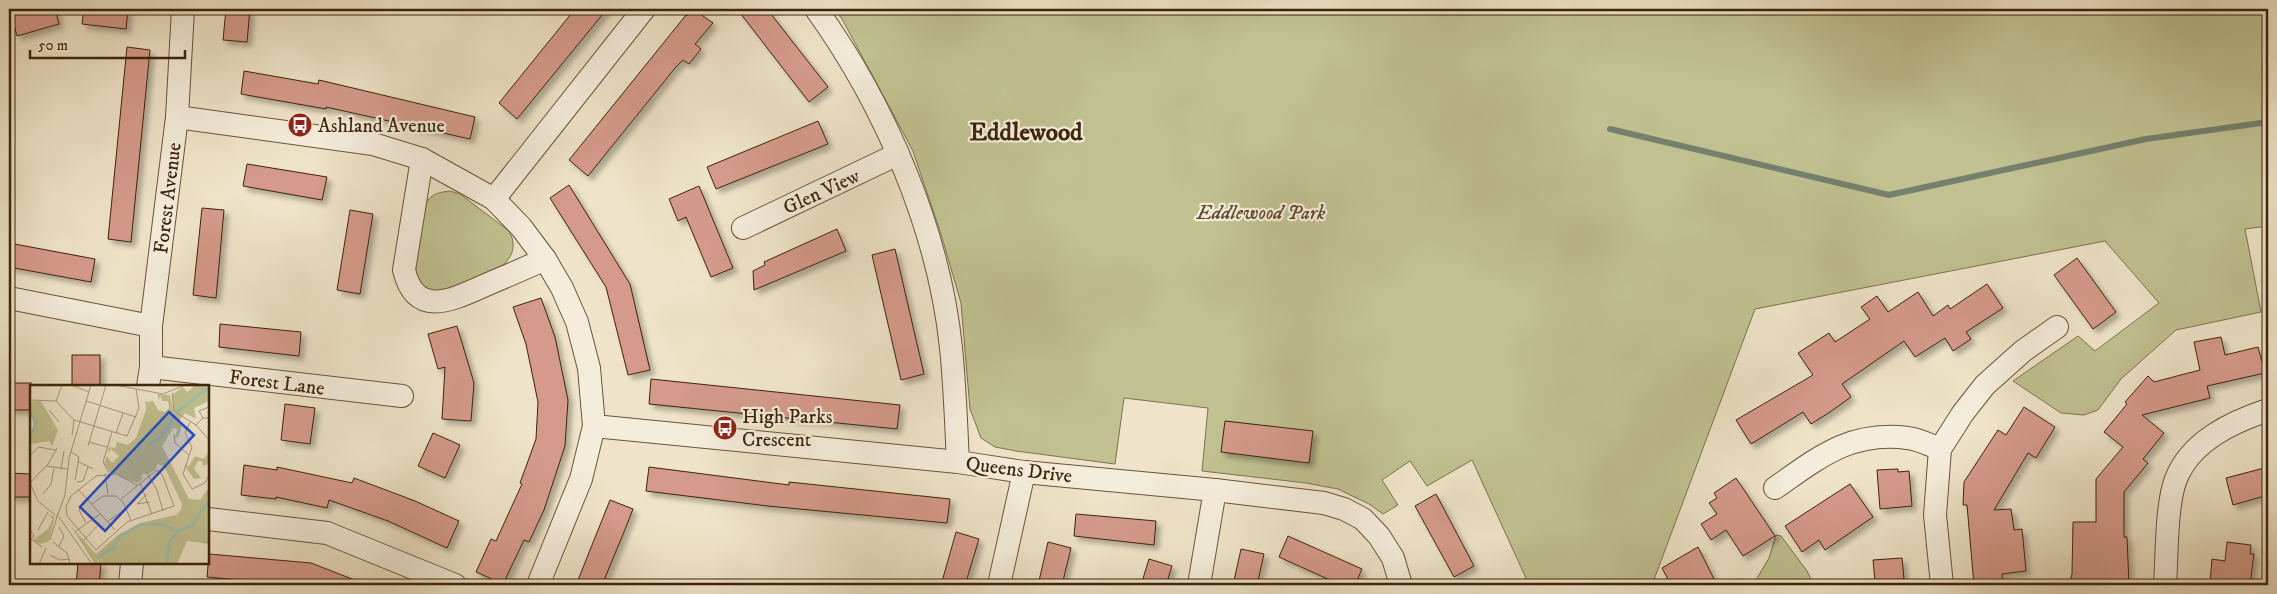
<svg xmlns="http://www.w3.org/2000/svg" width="2277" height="594" font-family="'IM FELL DW Pica',serif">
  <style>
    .green { fill: #c1c191; stroke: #7f724e }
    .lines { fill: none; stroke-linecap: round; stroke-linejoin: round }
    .stream { stroke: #75816e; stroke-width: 6 }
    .building { fill: #d59a8b; stroke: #3d240a; filter: url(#shadow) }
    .minor-casing { stroke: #6a543a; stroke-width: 24 }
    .minor { stroke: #f5eddc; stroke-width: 22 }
    .labels { text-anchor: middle; stroke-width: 4.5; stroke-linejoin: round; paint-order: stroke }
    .poi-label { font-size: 20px; fill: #3d240a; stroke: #f5eddc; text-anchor: start }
    .street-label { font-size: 20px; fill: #3d240a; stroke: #f5eddc }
    .park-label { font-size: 20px; font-style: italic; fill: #5e4b2c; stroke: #f5eddc }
    .district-label { font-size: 25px; font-weight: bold; fill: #3d240a; stroke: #f5eddc }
    .inset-river { fill: none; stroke: #9bbfb0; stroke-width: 2.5 }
    .inset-road { fill: none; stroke: #a8977d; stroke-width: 1 }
    .view { fill: #1d4ed8; fill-opacity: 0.15; stroke: #1d4ed8; stroke-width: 2.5 }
    .inset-edge { fill: none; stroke: #3d240a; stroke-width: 2.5 }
  </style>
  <defs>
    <filter id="shadow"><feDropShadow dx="4.5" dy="4.5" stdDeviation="2.5" flood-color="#0004"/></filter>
  </defs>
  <rect width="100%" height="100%" fill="#efe4c9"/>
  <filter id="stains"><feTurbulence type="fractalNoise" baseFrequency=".004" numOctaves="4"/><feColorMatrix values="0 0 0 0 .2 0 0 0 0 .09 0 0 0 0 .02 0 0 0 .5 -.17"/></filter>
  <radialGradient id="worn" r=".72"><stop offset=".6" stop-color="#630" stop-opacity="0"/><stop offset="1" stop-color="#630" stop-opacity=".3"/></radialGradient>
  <!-- green -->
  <g class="green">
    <polygon points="834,9 2268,9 2268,226 2245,229 2261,312 2176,330 2121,379 2098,410 2084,415 2061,413 2013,381 2078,336 2095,351 2159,303 2105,241 1755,309 1652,585 1523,585 1526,578 1472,460 1427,486 1410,461 1382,480 1398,505 1383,514 1369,504 1338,489 1306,483 1202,471 1208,408 1124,398 1115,464 1016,451 995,447 981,438 970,409 961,303 941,234 913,151 842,19"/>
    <path d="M450,191l10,3 49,37c21,37 -43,53 -67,63 -9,-3 -22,-7 -25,-16 -6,-14 2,-68 12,-79 5,-6 13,-7 21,-8z"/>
    <polygon points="1776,535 1781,536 1807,571 1814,585 1753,585 1769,558"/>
  </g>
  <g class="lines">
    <!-- stream -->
    <polyline class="stream" points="1610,129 1889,195 2146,139 2268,122"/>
  </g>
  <!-- building -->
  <g class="building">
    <polygon points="28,9 55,9 59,24 17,36 11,14"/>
    <polygon points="84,9 128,9 126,29 82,24"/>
    <polygon points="226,9 250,9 247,42 223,40"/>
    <polygon points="575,9 607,9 517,119 499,103"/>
    <polygon points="693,9 713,23 695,44 701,49 689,64 683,60 675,68 588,176 569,160 686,15 687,16"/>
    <polygon points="737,9 767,9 828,87 809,102"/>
    <polygon points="127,47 150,50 131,242 108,239"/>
    <polygon points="244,71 318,84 319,80 475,117 470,139 326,107 326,109 241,94"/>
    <polygon points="818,121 828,144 716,189 707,167"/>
    <polygon points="247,164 327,177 322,200 243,186"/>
    <polygon points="569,185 630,284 650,370 628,375 606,287 550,198"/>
    <polygon points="699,186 733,268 711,277 686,217 678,221 669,199"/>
    <polygon points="202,208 224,210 216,298 193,295"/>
    <polygon points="350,210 373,214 360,294 337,290"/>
    <polygon points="837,229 846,251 754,290 753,271 765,265 764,262"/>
    <polygon points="9,243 95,259 91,282 9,267"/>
    <polygon points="895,249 924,374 901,380 872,255"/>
    <polygon points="2077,258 2116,312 2093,329 2054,275"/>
    <polygon points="1987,284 2003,308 1966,332 1971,339 1953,351 1945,338 1915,357 1904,341 1842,384 1851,397 1830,412 1811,424 1803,412 1751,444 1736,420 1813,375 1798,353 1829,333 1835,342 1870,319 1861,307 1877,296 1888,312 1918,292 1933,316 1948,305 1950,309"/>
    <polygon points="541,298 555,337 568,400 565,446 544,510 529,542 524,540 503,584 476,572 491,539 496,541 522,484 520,483 536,439 538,402 526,344 513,307"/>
    <polygon points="220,324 301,332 299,356 219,347"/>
    <polygon points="457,326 474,383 471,421 442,419 445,367 438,369 428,334"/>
    <polygon points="2221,337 2225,355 2258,347 2265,373 2207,386 2210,398 2142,415 2164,433 2143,459 2148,463 2124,492 2124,537 2127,537 2129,585 2069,585 2072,574 2073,522 2096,522 2096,479 2123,447 2104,432 2127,404 2125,402 2148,376 2154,382 2200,370 2194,342"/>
    <rect x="72" y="355" width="28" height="31"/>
    <polygon points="651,379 900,405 897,429 649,404"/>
    <rect x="9" y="383" width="22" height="27"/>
    <polygon points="285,404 315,408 310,444 281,440"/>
    <polygon points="2024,407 2055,427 2036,458 2028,453 1994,510 2011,509 2014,530 2022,529 2026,571 2002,574 2003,585 1974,585 1967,505 1963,505 1964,482 1998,430 2006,435"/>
    <polygon points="1225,421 1313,431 1309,463 1221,452"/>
    <polygon points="433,433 460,445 445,478 418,466"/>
    <polygon points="244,465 277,470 277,467 352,483 354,478 415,501 459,521 447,548 388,521 329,500 327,508 276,497 276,499 241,495"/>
    <polygon points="649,467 789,485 789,482 950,499 947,523 768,506 646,491"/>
    <polygon points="2268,467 2268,495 2233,505 2226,478"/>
    <polygon points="1898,469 1898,472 1909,471 1912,506 1880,509 1877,470"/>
    <polygon points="9,473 31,474 31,497 9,497"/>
    <polygon points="1736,478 1775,536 1743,556 1726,530 1711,540 1701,524 1717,514 1709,503 1717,498 1714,493"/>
    <polygon points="1850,484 1873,517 1825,550 1819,540 1802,552 1785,526"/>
    <polygon points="1436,494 1474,566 1454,577 1415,506"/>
    <polygon points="610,500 633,509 626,527 602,585 576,585"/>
    <polygon points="1076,514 1156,521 1154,545 1074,536"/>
    <polygon points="956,532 979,539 969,572 965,585 941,585"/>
    <polygon points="1288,536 1362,569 1355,585 1341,585 1279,557"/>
    <polygon points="1048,542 1071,548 1062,585 1038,585"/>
    <polygon points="2227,542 2251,545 2250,554 2254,554 2250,585 2210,582 2212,559 2225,561"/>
    <polygon points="1698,547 1717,585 1671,585 1662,568"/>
    <polygon points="1241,549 1264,554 1257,585 1233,585"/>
    <polygon points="209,554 311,563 365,584 365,585 295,585 207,577"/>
    <polygon points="1902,558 1904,579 1875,581 1873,560"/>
    <polygon points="1149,559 1172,566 1166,585 1141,585"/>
    <polygon points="78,563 101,563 99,585 76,585"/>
  </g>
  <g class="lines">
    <defs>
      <g id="minor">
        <path d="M816,9c69,96 123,221 135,339 4,38 5,76 7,114"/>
        <polyline points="177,117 373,144 422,159 494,199 521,227 545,259 562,288 577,322 589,368 594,426 581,479 538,585"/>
        <path d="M422,159l-18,111c12,50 50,29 84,14 19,-8 38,-16 57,-25"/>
        <polyline points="494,199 644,9"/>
        <polyline points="743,228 898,154"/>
        <polyline points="9,298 151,326"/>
        <polyline points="151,367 402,396"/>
        <polyline points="148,386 151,367 151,326 177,117 183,9"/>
        <polyline points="594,426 958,462 1024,472 1215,490 1324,503 1344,509 1363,519 1379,536 1393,558 1401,585"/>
        <path d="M1775,488c43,-30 76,-58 133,-50 10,1 22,7 32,11"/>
        <polyline points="208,519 327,533 455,585"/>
        <polyline points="130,585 132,563"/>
        <polyline points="999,585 1024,472"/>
        <polyline points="1199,585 1215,490"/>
        <polyline points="1942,585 1935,515 1940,449 1963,413 1985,385 2023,351 2057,327"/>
        <path d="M2165,585c2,-28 1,-81 11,-106 15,-38 56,-57 92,-69"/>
      </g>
    </defs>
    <!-- minor casing -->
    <use href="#minor" class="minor-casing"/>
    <!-- minor -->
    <use href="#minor" class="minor"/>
  </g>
  <!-- icons -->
  <defs>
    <symbol id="bus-disc" viewBox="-11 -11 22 22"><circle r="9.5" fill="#8f2418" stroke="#f5eddc"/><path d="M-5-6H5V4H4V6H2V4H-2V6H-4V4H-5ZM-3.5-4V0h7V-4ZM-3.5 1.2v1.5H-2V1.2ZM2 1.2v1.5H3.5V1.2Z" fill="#fff"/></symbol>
  </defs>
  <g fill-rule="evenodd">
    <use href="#bus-disc" x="286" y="111" width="28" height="28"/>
    <use href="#bus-disc" x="711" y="414" width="28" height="28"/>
  </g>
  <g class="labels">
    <!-- poi labels -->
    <g class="poi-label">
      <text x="318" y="132">Ashland Avenue</text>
      <text x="742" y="423">High Parks<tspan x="742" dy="23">Crescent</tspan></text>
    </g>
    <!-- street labels -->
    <g class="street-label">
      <text transform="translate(821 191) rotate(-25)" y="7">Glen View</text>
      <text transform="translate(167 198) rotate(-83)" y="7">Forest Avenue</text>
      <text transform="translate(277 382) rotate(7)" y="7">Forest Lane</text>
      <text transform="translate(1019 469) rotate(7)" y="7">Queens Drive</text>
    </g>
    <!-- park labels -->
    <g class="park-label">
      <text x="1261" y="219">Eddlewood Park</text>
    </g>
    <!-- district labels -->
    <g class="district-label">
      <text x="1026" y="140">Eddlewood</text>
    </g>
  </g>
  <!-- overview -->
  <g transform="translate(30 385)">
    <rect width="179" height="179" fill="#efe4c9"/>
    <path d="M166,0h13v16l-15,7 2,11 -11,-6 -7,9 4,3 -3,11 -4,2 2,-9 -4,-1 -11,18 27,53 11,1 9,-13v57l-22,-3 -10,23h-82l-24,-38 25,28 22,-19 22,-12 36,-8 5,-5 1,-6 -18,-38 -7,-2 -1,5 -9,6 -3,-2 -3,3 2,3 -6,4 -27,-11 -6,-9 3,-7 5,7 7,-7 -8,-7 -4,5 2,-7 6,1 2,-6 11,3 8,-7 10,-28 -1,-8 8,-1 5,9 7,2 4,-4 -1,-7h-6l-1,-5 -2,4 -2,-6 13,1 3,14v-15l10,-7 4,5zM3,16h8l17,29 -6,17 -2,-6 -20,3 4,-16 -4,-22zM179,66v13l-6,2 -1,-5h-4l-4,8 7,9 -7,1 -10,-14 5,1 6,-10 9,3zM18,129l6,3v3l-5,21 -9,3 -7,-4 15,-11 5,-10z" fill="#c1c191"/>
    <path class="inset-river" d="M147,27l32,-25M0,28l6,9 -6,16M119,60l13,-9 14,-22M67,173l17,-11 6,-11 20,-11 23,-1 14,8M137,179l2,-21 8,-11 15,-7 17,-24"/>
    <path class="inset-road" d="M42,0l17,7M85,0l48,9 22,-9M142,8l2,18 22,14 13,15M0,15l26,1M26,16l18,19 53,16 12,-28 -3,-19M26,16l6,-16M56,16l50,16M19,25l10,12M173,33l-4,-7 10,-4M160,37l-5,11 7,14 -9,27 9,15 13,-6 4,-8M166,40l7,-7h6M86,48l7,-20M144,49l1,9 14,12M42,50l2,-15M59,57l18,5M58,61l18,-61M41,67l8,5 -4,23M0,70l9,-8 16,3M47,76l16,8M17,81l10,-18M31,84l3,-18M79,88l-6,-11 9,-30M75,89l3,20M118,90l9,15 6,21M47,97l6,-1 5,-14M110,98l12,31M48,104l37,41M13,109l8,-10 3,-16M117,109l-10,10 12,-2M56,114l-7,11 7,13M91,114l36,-29 5,4 12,32 -47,16 -31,28 -29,-34 -1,-9 5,-11 25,-20 20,-2 21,11M62,119l11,-8h13l7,6 8,18M28,129l7,-19 4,-37 22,-73M25,130l-17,-14 -8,-18 16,-17 21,3M29,132l33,47M77,137l19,-13M29,142l5,9 -5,10M0,145l4,6 -3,3 11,8M8,145l10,-18M46,146l24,-17M20,155l8,-26 -2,4M54,155l13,-14M23,157l14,11 3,11M20,170l10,5 10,-1M9,179l7,-16"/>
    <path class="view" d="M139,27l25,23 -89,96 -25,-24z"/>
    <rect width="179" height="179" class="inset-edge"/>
  </g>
  <!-- margin -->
  <rect width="2277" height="594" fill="none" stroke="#efe4c9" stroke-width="30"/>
  <rect x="10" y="10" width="2257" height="574" fill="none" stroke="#3d240a" stroke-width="2.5"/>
  <rect x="15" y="15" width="2247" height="564" fill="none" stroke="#3d240a"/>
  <!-- scale -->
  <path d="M30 50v8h155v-8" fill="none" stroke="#3d240a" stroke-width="2.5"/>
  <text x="38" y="50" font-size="15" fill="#3d240a" stroke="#f5eddc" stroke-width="4" paint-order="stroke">50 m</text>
  <rect width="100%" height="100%" filter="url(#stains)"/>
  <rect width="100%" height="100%" fill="url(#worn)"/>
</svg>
